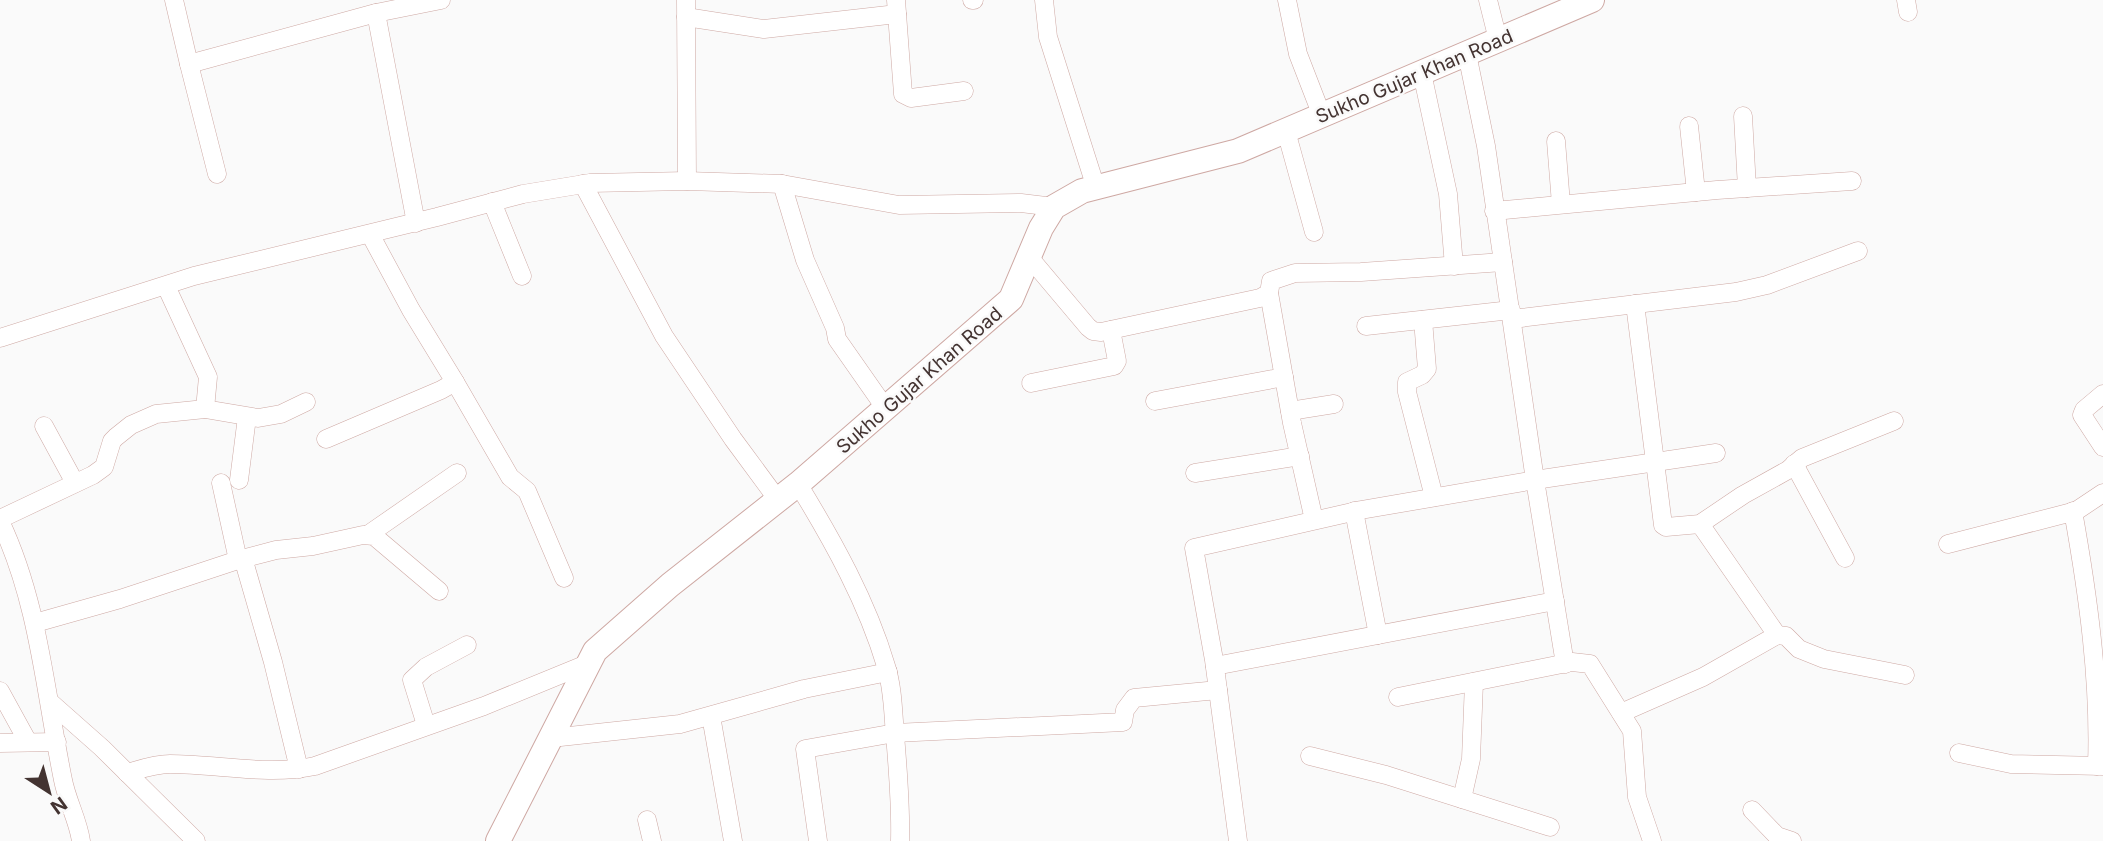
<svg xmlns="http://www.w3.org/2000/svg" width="2103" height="841" font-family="Inter,sans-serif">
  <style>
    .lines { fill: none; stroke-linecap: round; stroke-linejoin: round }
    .minor-casing { stroke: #cea8a3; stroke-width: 19 }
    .secondary-casing { stroke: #cea8a3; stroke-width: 26 }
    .minor { stroke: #fff; stroke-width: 18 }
    .secondary { stroke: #fff; stroke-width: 24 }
    .labels { text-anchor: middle; stroke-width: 5; stroke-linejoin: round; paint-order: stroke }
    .street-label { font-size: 19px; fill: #433331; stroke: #fafafa }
  </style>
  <rect width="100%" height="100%" fill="#fafafa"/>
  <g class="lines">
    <defs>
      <g id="minor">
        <polyline points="174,0 189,64"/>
        <polyline points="686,0 687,181"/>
        <polyline points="896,0 903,94 911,98 964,91"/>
        <polyline points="972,0 974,0"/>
        <polyline points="1044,0 1048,37 1096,188"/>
        <polyline points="1287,0 1298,54 1322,116"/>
        <polyline points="1488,0 1498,40"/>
        <polyline points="1906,0 1908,12"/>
        <polyline points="376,13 416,223"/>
        <polyline points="686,17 764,29 897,14"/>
        <polyline points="1467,54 1486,146 1535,480 1565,664"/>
        <polyline points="1422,73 1448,194 1454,266"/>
        <polyline points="1743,116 1747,188"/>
        <polyline points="1689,126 1696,192"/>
        <polyline points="1286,131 1314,232"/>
        <polyline points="1556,141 1561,204"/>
        <polyline points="217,174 189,64 376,13 441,0"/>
        <polyline points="583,184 664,336 733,439 778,500"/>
        <polyline points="782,184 805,260 835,328 837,339 886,409"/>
        <polyline points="492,202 522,276"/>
        <polyline points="1494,211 1717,190 1852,181"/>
        <polyline points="1029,257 1088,327 1093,331 1101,332 1260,298 1269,293 1271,281 1295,273 1361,272 1503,262"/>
        <polyline points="166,286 208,377 205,409"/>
        <polyline points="1269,293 1292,423 1314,520"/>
        <polyline points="1635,304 1663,525 1666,527 1700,524 1743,495 1788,470 1802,458 1894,421"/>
        <polyline points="1512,319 1736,292 1767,285 1858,251"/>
        <polyline points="1423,320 1427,369 1422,375 1407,382 1407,392 1434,497"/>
        <polyline points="1366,326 1511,310"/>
        <polyline points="0,338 194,276 437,217 523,194 590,183 687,181 782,184 899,205 1021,203 1054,207"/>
        <polyline points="455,382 510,477 527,491 564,578"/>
        <polyline points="1031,383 1114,366 1117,361 1111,330"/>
        <polyline points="2103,394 2084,410 2082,415 2103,447"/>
        <polyline points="1155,401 1284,377"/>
        <polyline points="1290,411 1334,404"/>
        <polyline points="44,426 75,483"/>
        <polyline points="326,439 441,390 455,382 411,310 370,234"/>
        <polyline points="1794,464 1845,558"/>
        <polyline points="1195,473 1300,456"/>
        <polyline points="239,480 247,417"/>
        <polyline points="221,483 238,560"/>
        <path d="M798,484c35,57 69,118 88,182 7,22 7,46 9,69 3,35 6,70 5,106"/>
        <polyline points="1354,511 1378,635"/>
        <path d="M2073,511c15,84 27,169 24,255"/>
        <polyline points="0,519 93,475 104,467 112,441 116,437 131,425 156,414 205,409 258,418 281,414 306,402"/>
        <path d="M0,521c39,82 45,171 63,259 4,21 15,40 18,61"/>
        <polyline points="1700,524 1777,635 1786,636 1799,649 1824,659 1905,675"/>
        <polyline points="369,534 457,473"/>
        <polyline points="1948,544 2076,511 2103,493"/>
        <polyline points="243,558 273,662 299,769"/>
        <polyline points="35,623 120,599 238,560 276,550 313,546 363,535 374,536 439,591"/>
        <polyline points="1215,666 1555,601"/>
        <polyline points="0,691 28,742"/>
        <polyline points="1398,697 1572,662 1590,664 1632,731 1637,797 1652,841"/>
        <polyline points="50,702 102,748 196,841"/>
        <polyline points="1621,713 1703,677 1777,635"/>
        <polyline points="711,716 733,841"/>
        <polyline points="426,725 412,680 426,667 467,645"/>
        <polyline points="551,738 680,724 804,689 888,672"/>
        <polyline points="0,743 57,742"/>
        <polyline points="1959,753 2011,764 2103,766"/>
        <polyline points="1310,756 1386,775 1550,827"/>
        <path d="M127,773c14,-4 28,-9 43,-9 48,0 98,12 145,2l169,-60 105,-43"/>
        <polyline points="1462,799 1471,759 1474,682"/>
        <polyline points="1752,810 1777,836 1792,841"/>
        <polyline points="647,820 652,841"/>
        <polyline points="818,841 805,749 895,733 1123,722 1125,710 1134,698 1218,690"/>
        <polyline points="1238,841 1214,660 1194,548 1361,510 1535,480 1716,453"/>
      </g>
      <polyline id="secondary" points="498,841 595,651 670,585 798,484 1011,299 1041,228 1054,207 1082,191 1238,151 1592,0"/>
    </defs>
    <!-- minor casing -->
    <use href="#minor" class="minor-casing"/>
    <!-- secondary casing -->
    <use href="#secondary" class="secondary-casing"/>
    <!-- minor -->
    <use href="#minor" class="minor"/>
    <!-- secondary -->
    <use href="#secondary" class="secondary"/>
  </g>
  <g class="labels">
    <!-- street labels -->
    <g class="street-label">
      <text transform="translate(1414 76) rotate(-23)" y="7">Sukho Gujar Khan Road</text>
      <text transform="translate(919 380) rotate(-41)" y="7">Sukho Gujar Khan Road</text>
    </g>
  </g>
  <!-- north arrow -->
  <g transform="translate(49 792) rotate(144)" stroke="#fafafa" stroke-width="5" paint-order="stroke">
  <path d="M0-5L12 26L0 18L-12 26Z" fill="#433331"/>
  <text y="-10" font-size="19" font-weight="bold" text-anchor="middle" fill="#433331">N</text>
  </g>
</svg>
